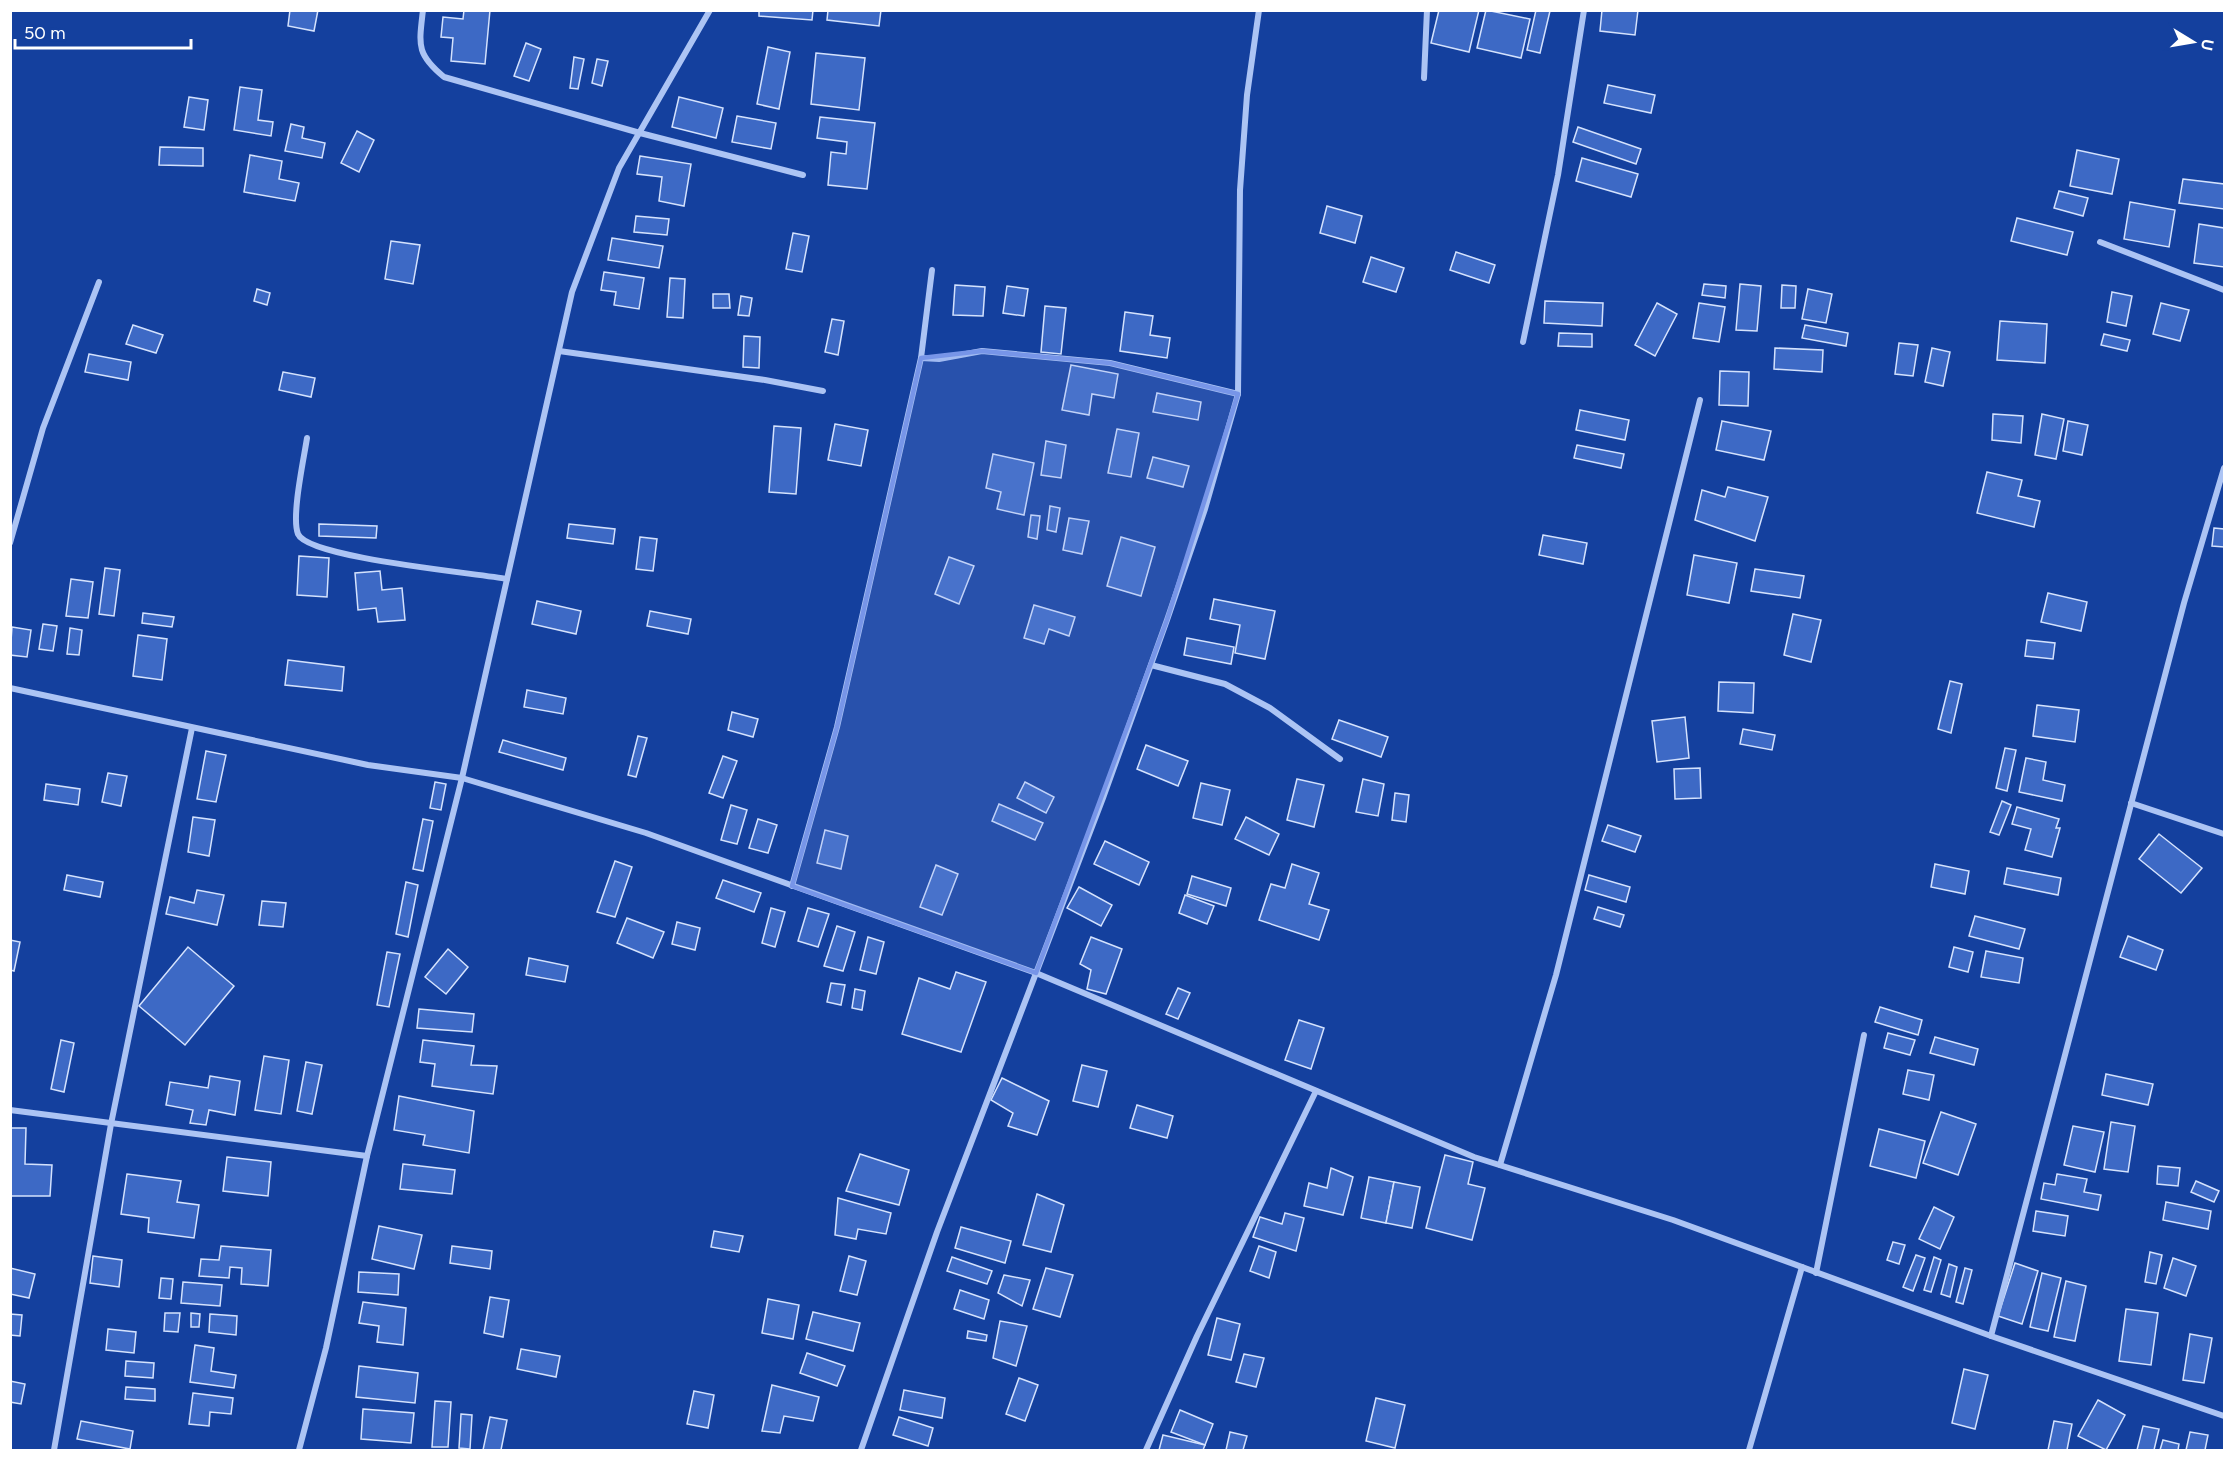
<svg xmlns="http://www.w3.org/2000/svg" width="2235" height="1461" font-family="Figtree,sans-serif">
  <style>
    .building { fill: #3d69c5; stroke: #d4e2fd; stroke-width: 1.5 }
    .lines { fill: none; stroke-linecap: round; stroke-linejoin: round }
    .street { stroke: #acc4f4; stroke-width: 6 }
    .marked { fill: #7795e8; fill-opacity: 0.2; stroke: #7795e8; stroke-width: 4.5; stroke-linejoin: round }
  </style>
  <rect width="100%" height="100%" fill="#14409e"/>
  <!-- building -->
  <g class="building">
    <polygon points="290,10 318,10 314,31 288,26"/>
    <polygon points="464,10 490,10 485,64 451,61 453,38 441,37 443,17 463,19"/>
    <polygon points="759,10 813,10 812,20 759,16"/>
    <polygon points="828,10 881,10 879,26 827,20"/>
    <polygon points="1439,10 1479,10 1469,52 1431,43"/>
    <polygon points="1486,10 1530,19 1521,58 1477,48"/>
    <polygon points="1536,10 1550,11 1540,53 1527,50"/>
    <polygon points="1602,10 1638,10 1635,35 1600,31"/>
    <polygon points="526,43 541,49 529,81 514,76"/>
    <polygon points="768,47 790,52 779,109 757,104"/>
    <polygon points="816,53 865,58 859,110 811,104"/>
    <polygon points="574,57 584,59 578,89 570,88"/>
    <polygon points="597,59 608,61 602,86 592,83"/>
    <polygon points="1608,85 1655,95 1651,113 1604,103"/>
    <polygon points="240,87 262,90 258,120 273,122 271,136 234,130"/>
    <polygon points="189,97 208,100 204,130 184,127"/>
    <polygon points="679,97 723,108 716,138 672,127"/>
    <polygon points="737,116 776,123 771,149 732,142"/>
    <polygon points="820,117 875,123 867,189 828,185 831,152 846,154 847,142 817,138"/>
    <polygon points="291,124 304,127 302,138 325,143 322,158 285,151"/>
    <polygon points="1578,127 1641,149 1636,164 1573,142"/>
    <polygon points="357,131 374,140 359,172 341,163"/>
    <polygon points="160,147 203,148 203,166 159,165"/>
    <polygon points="2077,150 2119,159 2112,194 2070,186"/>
    <polygon points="250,155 282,161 279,179 299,183 295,201 244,192"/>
    <polygon points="640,156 691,164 684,206 659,201 662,177 637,174"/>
    <polygon points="1582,158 1638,174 1631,197 1576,181"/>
    <polygon points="2183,179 2224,184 2224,209 2179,203"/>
    <polygon points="2059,191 2088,198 2083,216 2054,208"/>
    <polygon points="2130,202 2175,210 2169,247 2124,239"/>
    <polygon points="1327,206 1362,216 1355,243 1320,233"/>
    <polygon points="636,216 669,219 667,235 634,232"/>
    <polygon points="2017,218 2073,232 2067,255 2011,241"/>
    <polygon points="2199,224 2224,228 2224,267 2194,263"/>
    <polygon points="793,233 809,236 802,272 786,269"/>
    <polygon points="612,238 663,246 659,268 608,260"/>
    <polygon points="391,241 420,245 413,284 385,279"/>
    <polygon points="1456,252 1495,265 1489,283 1450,270"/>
    <polygon points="1371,257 1404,268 1396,292 1363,282"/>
    <polygon points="604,272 644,278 639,309 614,305 616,292 601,290"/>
    <polygon points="670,278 685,279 683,318 667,317"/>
    <polygon points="1704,284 1726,286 1725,298 1702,295"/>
    <polygon points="1740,284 1761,286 1757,331 1736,330"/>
    <polygon points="955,285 985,287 983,316 953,315"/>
    <polygon points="1782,285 1796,286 1795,308 1781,308"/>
    <polygon points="1007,286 1028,289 1024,316 1003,313"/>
    <polygon points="257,289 270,293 267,305 254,301"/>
    <polygon points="1808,289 1832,294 1826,323 1802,319"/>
    <polygon points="2112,292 2132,296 2126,326 2107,322"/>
    <polygon points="713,294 729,294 730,308 713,308"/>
    <polygon points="741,296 752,298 749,316 738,315"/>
    <polygon points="1545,301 1603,303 1602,326 1544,323"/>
    <polygon points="1657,303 1677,314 1655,356 1635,345"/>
    <polygon points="1699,303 1725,307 1719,342 1693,338"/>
    <polygon points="2161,303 2189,310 2180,341 2153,334"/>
    <polygon points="1045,306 1066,308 1061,354 1041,352"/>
    <polygon points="1125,312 1153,316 1150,335 1170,338 1167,358 1120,351"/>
    <polygon points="832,319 844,321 838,355 825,352"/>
    <polygon points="2000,321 2047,324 2045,363 1997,360"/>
    <polygon points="133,325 163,335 156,353 126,344"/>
    <polygon points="1805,325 1848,333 1846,346 1802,338"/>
    <polygon points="1559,333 1592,334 1592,347 1558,346"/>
    <polygon points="2104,334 2130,340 2127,351 2101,345"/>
    <polygon points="744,336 760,337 759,368 743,367"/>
    <polygon points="1899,343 1918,345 1913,376 1895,374"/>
    <polygon points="1775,348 1823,350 1822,372 1774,369"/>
    <polygon points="1932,348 1950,352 1943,386 1925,382"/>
    <polygon points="89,354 131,362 128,380 85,372"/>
    <polygon points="1071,365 1118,374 1114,398 1092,394 1089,415 1062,410"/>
    <polygon points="1720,371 1749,372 1748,406 1719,405"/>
    <polygon points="283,372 315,378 311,397 279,390"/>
    <polygon points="1157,393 1201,402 1198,420 1153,412"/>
    <polygon points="1580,410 1629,420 1625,440 1576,430"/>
    <polygon points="1993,414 2023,416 2021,443 1992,440"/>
    <polygon points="2042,414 2064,419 2056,459 2035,455"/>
    <polygon points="1722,421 1771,431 1764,460 1716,450"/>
    <polygon points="2068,421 2088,425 2082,455 2063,451"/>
    <polygon points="835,424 868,430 861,466 828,460"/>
    <polygon points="774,426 801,428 796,494 769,492"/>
    <polygon points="1117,429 1139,433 1131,477 1108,473"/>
    <polygon points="1046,441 1066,445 1061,478 1041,475"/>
    <polygon points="1577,445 1624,454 1621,468 1574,458"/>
    <polygon points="993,454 1034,463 1024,515 997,509 1001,492 986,488"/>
    <polygon points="1153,457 1189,466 1183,487 1147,478"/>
    <polygon points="1987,472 2022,480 2018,496 2040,501 2034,527 1977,513"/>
    <polygon points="1728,487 1768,497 1755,541 1695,520 1702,490 1725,497"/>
    <polygon points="1050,506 1060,508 1056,532 1047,530"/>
    <polygon points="1031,515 1040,516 1037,539 1028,537"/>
    <polygon points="1069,518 1089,521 1082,554 1063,550"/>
    <polygon points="319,524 377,526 376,538 319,536"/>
    <polygon points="569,524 615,529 613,544 567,538"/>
    <polygon points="2214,528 2224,529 2224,547 2212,546"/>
    <polygon points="1543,535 1587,543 1583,564 1539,555"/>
    <polygon points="640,537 657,539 653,571 636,569"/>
    <polygon points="1121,537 1155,547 1141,596 1107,586"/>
    <polygon points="1694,555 1737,563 1729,603 1687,595"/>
    <polygon points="299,556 329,558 327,597 297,595"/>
    <polygon points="949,557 974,566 959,604 935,594"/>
    <polygon points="105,568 120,570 114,616 99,614"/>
    <polygon points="1755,569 1804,576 1800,598 1751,591"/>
    <polygon points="380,571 382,590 402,588 405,620 378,622 376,608 358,610 355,573"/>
    <polygon points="71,579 93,582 88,618 66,616"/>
    <polygon points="2048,593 2087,602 2081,631 2041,622"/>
    <polygon points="1214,599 1275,611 1265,659 1235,653 1240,625 1210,619"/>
    <polygon points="537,601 581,611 576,634 532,624"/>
    <polygon points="1034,605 1075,617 1069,636 1049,629 1044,644 1024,638"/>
    <polygon points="650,611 691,619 688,634 647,626"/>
    <polygon points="143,613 174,617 172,627 142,623"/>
    <polygon points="1793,614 1821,620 1811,662 1784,655"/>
    <polygon points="43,624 57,626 53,651 39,649"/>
    <polygon points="12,627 31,630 27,657 10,655"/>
    <polygon points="70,628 82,630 79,655 67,654"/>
    <polygon points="138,635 167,639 162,680 133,676"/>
    <polygon points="1187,638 1234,647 1231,664 1184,655"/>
    <polygon points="2027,640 2055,643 2053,659 2025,656"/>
    <polygon points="288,660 344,667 342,691 285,685"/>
    <polygon points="1950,681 1962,684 1951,733 1938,729"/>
    <polygon points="1719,682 1754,683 1753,713 1718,711"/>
    <polygon points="527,690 566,698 563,714 524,707"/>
    <polygon points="2037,705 2079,710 2075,742 2033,736"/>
    <polygon points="732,712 758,719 753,737 728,730"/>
    <polygon points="1685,717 1689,758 1657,762 1652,721"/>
    <polygon points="1339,720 1388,737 1381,757 1332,739"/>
    <polygon points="1743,729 1775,735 1772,750 1740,744"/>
    <polygon points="638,736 647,738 636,777 628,775"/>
    <polygon points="503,740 566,758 563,770 499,752"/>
    <polygon points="1146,745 1188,761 1178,786 1137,769"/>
    <polygon points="2005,748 2016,750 2007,791 1996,788"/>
    <polygon points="206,751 226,755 216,802 197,799"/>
    <polygon points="723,756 737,761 723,798 709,793"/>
    <polygon points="2026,758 2046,762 2043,780 2065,785 2062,801 2019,792"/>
    <polygon points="1700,768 1701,798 1675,799 1674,769"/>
    <polygon points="108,773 127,776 121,806 102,802"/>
    <polygon points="1297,779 1324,785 1314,827 1287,820"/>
    <polygon points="1363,779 1384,784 1378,816 1356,812"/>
    <polygon points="435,782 446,784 441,810 430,808"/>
    <polygon points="1025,782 1054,797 1046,813 1017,798"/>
    <polygon points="1201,783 1230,790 1222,825 1193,818"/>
    <polygon points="46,784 80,789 78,805 44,800"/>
    <polygon points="1395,793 1409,795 1406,822 1392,820"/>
    <polygon points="2002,801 2011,805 1999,835 1990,832"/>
    <polygon points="999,804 1043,823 1035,840 992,821"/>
    <polygon points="731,805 747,810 737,844 721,840"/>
    <polygon points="2017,807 2059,819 2056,828 2060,828 2052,857 2025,850 2031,829 2012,824"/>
    <polygon points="193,817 215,820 209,856 188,852"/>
    <polygon points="1246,817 1279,834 1269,855 1235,839"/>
    <polygon points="423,819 433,821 423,871 413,869"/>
    <polygon points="758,819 777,825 768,853 749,848"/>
    <polygon points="1608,825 1641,836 1635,852 1602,841"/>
    <polygon points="825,830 848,836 841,869 817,863"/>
    <polygon points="2159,834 2202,868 2181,893 2139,859"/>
    <polygon points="1105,841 1149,862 1139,885 1094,864"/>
    <polygon points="615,861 632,867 615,917 597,912"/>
    <polygon points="1292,864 1319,873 1309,904 1329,910 1319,940 1259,920 1271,884 1285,888"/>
    <polygon points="1935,864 1969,871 1965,894 1931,887"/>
    <polygon points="936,865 958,874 942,915 920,907"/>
    <polygon points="2007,868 2061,878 2058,895 2004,884"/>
    <polygon points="67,875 103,882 100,897 64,890"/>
    <polygon points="1589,875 1630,887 1626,902 1585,890"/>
    <polygon points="1192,876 1231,888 1226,906 1187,894"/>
    <polygon points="723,880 761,893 754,912 716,898"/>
    <polygon points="406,882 418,885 408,937 396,934"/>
    <polygon points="1079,887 1112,905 1101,926 1067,908"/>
    <polygon points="197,890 224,895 217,925 166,914 170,897 194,903"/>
    <polygon points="1185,895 1214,906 1207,924 1179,913"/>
    <polygon points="262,901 286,903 283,927 259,925"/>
    <polygon points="1598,907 1624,915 1620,927 1594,919"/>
    <polygon points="771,908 785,912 775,947 762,943"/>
    <polygon points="808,908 829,914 818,947 798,941"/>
    <polygon points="1975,916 2025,929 2019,949 1969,936"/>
    <polygon points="627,918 664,932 653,958 617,943"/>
    <polygon points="677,922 700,928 695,950 672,944"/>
    <polygon points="837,926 855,932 843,971 824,966"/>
    <polygon points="2128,936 2163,950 2156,970 2120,957"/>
    <polygon points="868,937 884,942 876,974 860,970"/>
    <polygon points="1091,937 1122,949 1106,994 1087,989 1091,970 1080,964"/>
    <polygon points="10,940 20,942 14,971 10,970"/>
    <polygon points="188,947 234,986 185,1045 139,1006"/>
    <polygon points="1954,947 1973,952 1968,972 1949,967"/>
    <polygon points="448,949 468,967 446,994 425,977"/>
    <polygon points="1986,951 2023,958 2019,983 1981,977"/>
    <polygon points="387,952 400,954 389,1007 377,1005"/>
    <polygon points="529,958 568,966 565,982 526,975"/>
    <polygon points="956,972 986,982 961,1052 902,1034 919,978 950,989"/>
    <polygon points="831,983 845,985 841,1005 827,1002"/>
    <polygon points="1178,988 1190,993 1178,1019 1166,1014"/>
    <polygon points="855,989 865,991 862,1010 852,1008"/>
    <polygon points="1880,1007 1922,1020 1918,1035 1875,1022"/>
    <polygon points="419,1009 474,1014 472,1032 417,1028"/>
    <polygon points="1299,1020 1324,1028 1311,1069 1285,1060"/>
    <polygon points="1888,1033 1915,1040 1910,1055 1884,1048"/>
    <polygon points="1935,1037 1978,1049 1974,1065 1930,1053"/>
    <polygon points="61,1040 74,1043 64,1092 51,1089"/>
    <polygon points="423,1040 474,1046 471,1065 497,1066 493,1094 432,1086 435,1064 420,1062"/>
    <polygon points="264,1056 289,1060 281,1114 255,1110"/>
    <polygon points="306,1062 322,1065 312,1114 297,1111"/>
    <polygon points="1082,1065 1107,1071 1098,1107 1073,1101"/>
    <polygon points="1908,1070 1934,1075 1929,1100 1903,1094"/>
    <polygon points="2106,1074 2153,1084 2148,1105 2102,1095"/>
    <polygon points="210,1076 240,1081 235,1115 209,1110 206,1125 190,1123 193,1110 166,1105 170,1082 208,1088"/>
    <polygon points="1002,1078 1049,1101 1037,1135 1008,1126 1013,1113 991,1100"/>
    <polygon points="399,1096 474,1111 469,1153 423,1145 425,1135 394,1130"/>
    <polygon points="1137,1105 1173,1116 1167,1138 1130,1128"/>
    <polygon points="1941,1112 1976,1124 1958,1175 1923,1163"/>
    <polygon points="2111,1122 2135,1126 2128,1172 2104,1169"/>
    <polygon points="2073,1126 2104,1132 2095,1172 2064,1165"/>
    <polygon points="10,1128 26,1128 25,1164 52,1165 50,1196 10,1196"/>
    <polygon points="1879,1129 1925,1141 1916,1178 1870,1166"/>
    <polygon points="860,1154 909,1170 899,1205 846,1191"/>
    <polygon points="1445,1155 1473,1162 1468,1184 1485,1188 1472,1240 1426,1228"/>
    <polygon points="227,1157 271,1162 268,1196 223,1191"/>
    <polygon points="403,1164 455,1170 452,1194 400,1189"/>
    <polygon points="2158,1166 2180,1168 2178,1186 2157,1184"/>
    <polygon points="1331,1168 1353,1177 1343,1215 1304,1206 1309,1183 1327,1188"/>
    <polygon points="127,1174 181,1181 177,1202 199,1205 194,1238 148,1232 149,1218 121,1214"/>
    <polygon points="2057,1174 2087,1179 2084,1192 2101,1195 2098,1210 2041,1199 2044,1183 2055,1185"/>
    <polygon points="1369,1177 1394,1182 1386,1223 1361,1218"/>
    <polygon points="2196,1181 2219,1191 2214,1202 2191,1192"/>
    <polygon points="1394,1182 1420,1187 1412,1228 1386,1223"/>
    <polygon points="1037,1194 1064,1205 1051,1252 1023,1245"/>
    <polygon points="838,1198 891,1213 886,1234 858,1229 856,1239 835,1235"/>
    <polygon points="2166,1202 2211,1211 2208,1229 2163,1220"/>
    <polygon points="1934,1207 1954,1217 1940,1249 1919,1239"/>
    <polygon points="2036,1211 2068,1216 2065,1236 2033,1231"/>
    <polygon points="1285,1213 1304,1218 1296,1251 1253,1237 1260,1217 1282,1224"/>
    <polygon points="379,1226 422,1235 414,1269 372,1259"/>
    <polygon points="961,1227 1011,1241 1005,1263 955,1248"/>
    <polygon points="714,1231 743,1236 739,1252 711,1247"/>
    <polygon points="1893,1242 1905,1245 1899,1264 1887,1260"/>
    <polygon points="221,1246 271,1250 268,1286 241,1284 242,1268 230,1267 229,1278 199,1276 201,1259 219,1260"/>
    <polygon points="452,1246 492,1251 490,1269 450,1263"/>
    <polygon points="1259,1246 1276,1252 1269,1278 1250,1271"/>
    <polygon points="2150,1252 2162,1255 2156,1284 2145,1282"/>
    <polygon points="1916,1255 1925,1258 1913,1291 1903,1287"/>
    <polygon points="93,1256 122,1260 119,1287 90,1283"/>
    <polygon points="849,1256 866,1261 857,1295 840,1291"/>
    <polygon points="952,1257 992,1271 987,1284 947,1271"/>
    <polygon points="1934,1257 1941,1260 1931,1292 1924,1290"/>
    <polygon points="2173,1258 2196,1266 2186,1296 2164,1288"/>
    <polygon points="2015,1263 2038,1271 2022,1324 1998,1316"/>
    <polygon points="1949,1264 1957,1267 1950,1297 1941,1294"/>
    <polygon points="10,1268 35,1274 29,1298 10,1294"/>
    <polygon points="1046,1268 1073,1275 1060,1317 1033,1309"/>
    <polygon points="1965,1268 1972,1270 1963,1304 1956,1302"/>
    <polygon points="359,1272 399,1274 398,1295 358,1292"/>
    <polygon points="2042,1273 2061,1278 2048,1331 2030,1327"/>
    <polygon points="1004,1275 1030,1280 1022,1306 998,1293"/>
    <polygon points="161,1278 173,1279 171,1299 159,1298"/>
    <polygon points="2066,1281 2086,1286 2075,1341 2054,1337"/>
    <polygon points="183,1282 222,1285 220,1306 181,1303"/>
    <polygon points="960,1290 989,1300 984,1319 954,1309"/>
    <polygon points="490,1297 509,1300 503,1337 484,1333"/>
    <polygon points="768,1299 799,1305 793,1339 762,1333"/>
    <polygon points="363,1302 406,1308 403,1345 377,1342 379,1326 359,1323"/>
    <polygon points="2126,1309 2158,1313 2151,1365 2119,1361"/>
    <polygon points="813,1312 860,1323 853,1351 806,1339"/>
    <polygon points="165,1313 180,1313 178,1332 164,1331"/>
    <polygon points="191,1313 200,1314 199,1327 191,1327"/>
    <polygon points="10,1314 22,1315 20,1336 10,1335"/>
    <polygon points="210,1314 237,1316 236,1335 209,1332"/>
    <polygon points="1217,1318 1240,1324 1231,1360 1208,1355"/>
    <polygon points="1000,1321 1027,1326 1016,1366 993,1358"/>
    <polygon points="108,1329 136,1332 134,1353 106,1350"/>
    <polygon points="968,1331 987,1335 986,1341 967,1338"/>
    <polygon points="2190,1334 2212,1338 2204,1383 2183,1380"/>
    <polygon points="195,1345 214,1348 211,1371 236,1375 234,1388 190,1382"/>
    <polygon points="521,1349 560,1356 556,1377 517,1369"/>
    <polygon points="807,1353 845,1366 837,1386 800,1373"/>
    <polygon points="1244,1354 1264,1358 1256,1387 1236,1382"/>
    <polygon points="126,1361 154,1363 153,1378 125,1376"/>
    <polygon points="359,1366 418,1373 415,1403 356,1397"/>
    <polygon points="1964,1369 1988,1375 1975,1429 1952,1423"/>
    <polygon points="1019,1378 1038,1385 1025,1421 1006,1414"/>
    <polygon points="10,1381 25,1384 21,1404 10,1402"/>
    <polygon points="772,1385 819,1397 813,1421 784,1416 780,1433 762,1431"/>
    <polygon points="126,1387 155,1389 155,1401 125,1399"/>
    <polygon points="904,1390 945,1398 942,1418 900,1410"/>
    <polygon points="694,1391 714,1395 708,1428 687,1424"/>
    <polygon points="193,1393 233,1398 231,1414 210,1412 209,1426 189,1424"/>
    <polygon points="1376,1398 1405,1405 1395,1448 1366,1441"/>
    <polygon points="2098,1400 2125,1415 2106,1450 2078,1436"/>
    <polygon points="435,1401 451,1402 448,1447 432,1447"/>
    <polygon points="363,1409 414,1413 411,1443 361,1439"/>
    <polygon points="1180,1410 1213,1424 1205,1445 1171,1432"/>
    <polygon points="461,1414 472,1415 470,1449 459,1448"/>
    <polygon points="490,1417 507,1420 501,1450 483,1450"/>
    <polygon points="899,1417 933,1428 928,1446 893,1435"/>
    <polygon points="81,1421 133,1431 130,1449 77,1439"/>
    <polygon points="2054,1421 2072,1424 2067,1450 2048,1450"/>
    <polygon points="2143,1426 2159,1429 2154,1450 2137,1450"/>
    <polygon points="1230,1432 1247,1436 1243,1450 1226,1450"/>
    <polygon points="2190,1432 2208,1435 2205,1450 2186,1450"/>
    <polygon points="1163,1435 1205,1445 1203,1450 1159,1450"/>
    <polygon points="2163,1440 2179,1444 2178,1450 2160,1450"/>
  </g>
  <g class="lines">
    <!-- street -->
    <g class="street">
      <path d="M423,10c-4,35 -7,44 21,67l196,56 163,42"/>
      <polyline points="1424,78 1427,10"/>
      <polyline points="2100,242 2224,290"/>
      <polyline points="932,270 921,358 939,359 982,351 1110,363 1238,394"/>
      <polyline points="1523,342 1558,175 1584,10"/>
      <polyline points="559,351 765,380 823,391"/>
      <path d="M307,438c-3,20 -16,79 -9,96 10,24 177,39 209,45"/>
      <polyline points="10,543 43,428 99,282"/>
      <polyline points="1151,665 1225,684 1270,708 1340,759"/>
      <polyline points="10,688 368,765 462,778 646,833 1036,973 1474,1157 1673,1220 1991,1336 2224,1416"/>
      <polyline points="2131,803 2224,834"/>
      <polyline points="792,886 837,727 921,358"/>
      <polyline points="10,1110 367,1156"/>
      <polyline points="1500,1165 1556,975 1700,400"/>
      <polyline points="1816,1273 1864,1035"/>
      <polyline points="1991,1336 2184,603 2224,468"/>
      <polyline points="54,1450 111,1124 192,728"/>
      <polyline points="299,1450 326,1348 367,1156 462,778 572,292 619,168 710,10"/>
      <polyline points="861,1450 937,1232 1103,798 1167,620 1205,509 1238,394 1240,190 1247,95 1259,10"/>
      <polyline points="1146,1450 1197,1336 1316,1091"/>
      <polyline points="1749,1450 1802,1267"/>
    </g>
  </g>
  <!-- marked area -->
  <path class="marked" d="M982,351l128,12 128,31 -71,226 -131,353 -244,-87 45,-159 84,-369z"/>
  <!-- border -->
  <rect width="2235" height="1461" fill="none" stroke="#ffffff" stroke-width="24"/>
  <!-- north arrow -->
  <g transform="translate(2193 42) rotate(101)" stroke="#14409e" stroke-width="4.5" paint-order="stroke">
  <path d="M0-4.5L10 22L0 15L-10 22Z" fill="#ffffff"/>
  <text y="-9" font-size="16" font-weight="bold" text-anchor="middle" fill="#ffffff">U</text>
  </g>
  <!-- scale -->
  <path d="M15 39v9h176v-9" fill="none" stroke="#ffffff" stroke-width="3"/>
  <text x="24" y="39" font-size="18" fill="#ffffff" stroke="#14409e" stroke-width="4.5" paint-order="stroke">50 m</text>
</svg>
